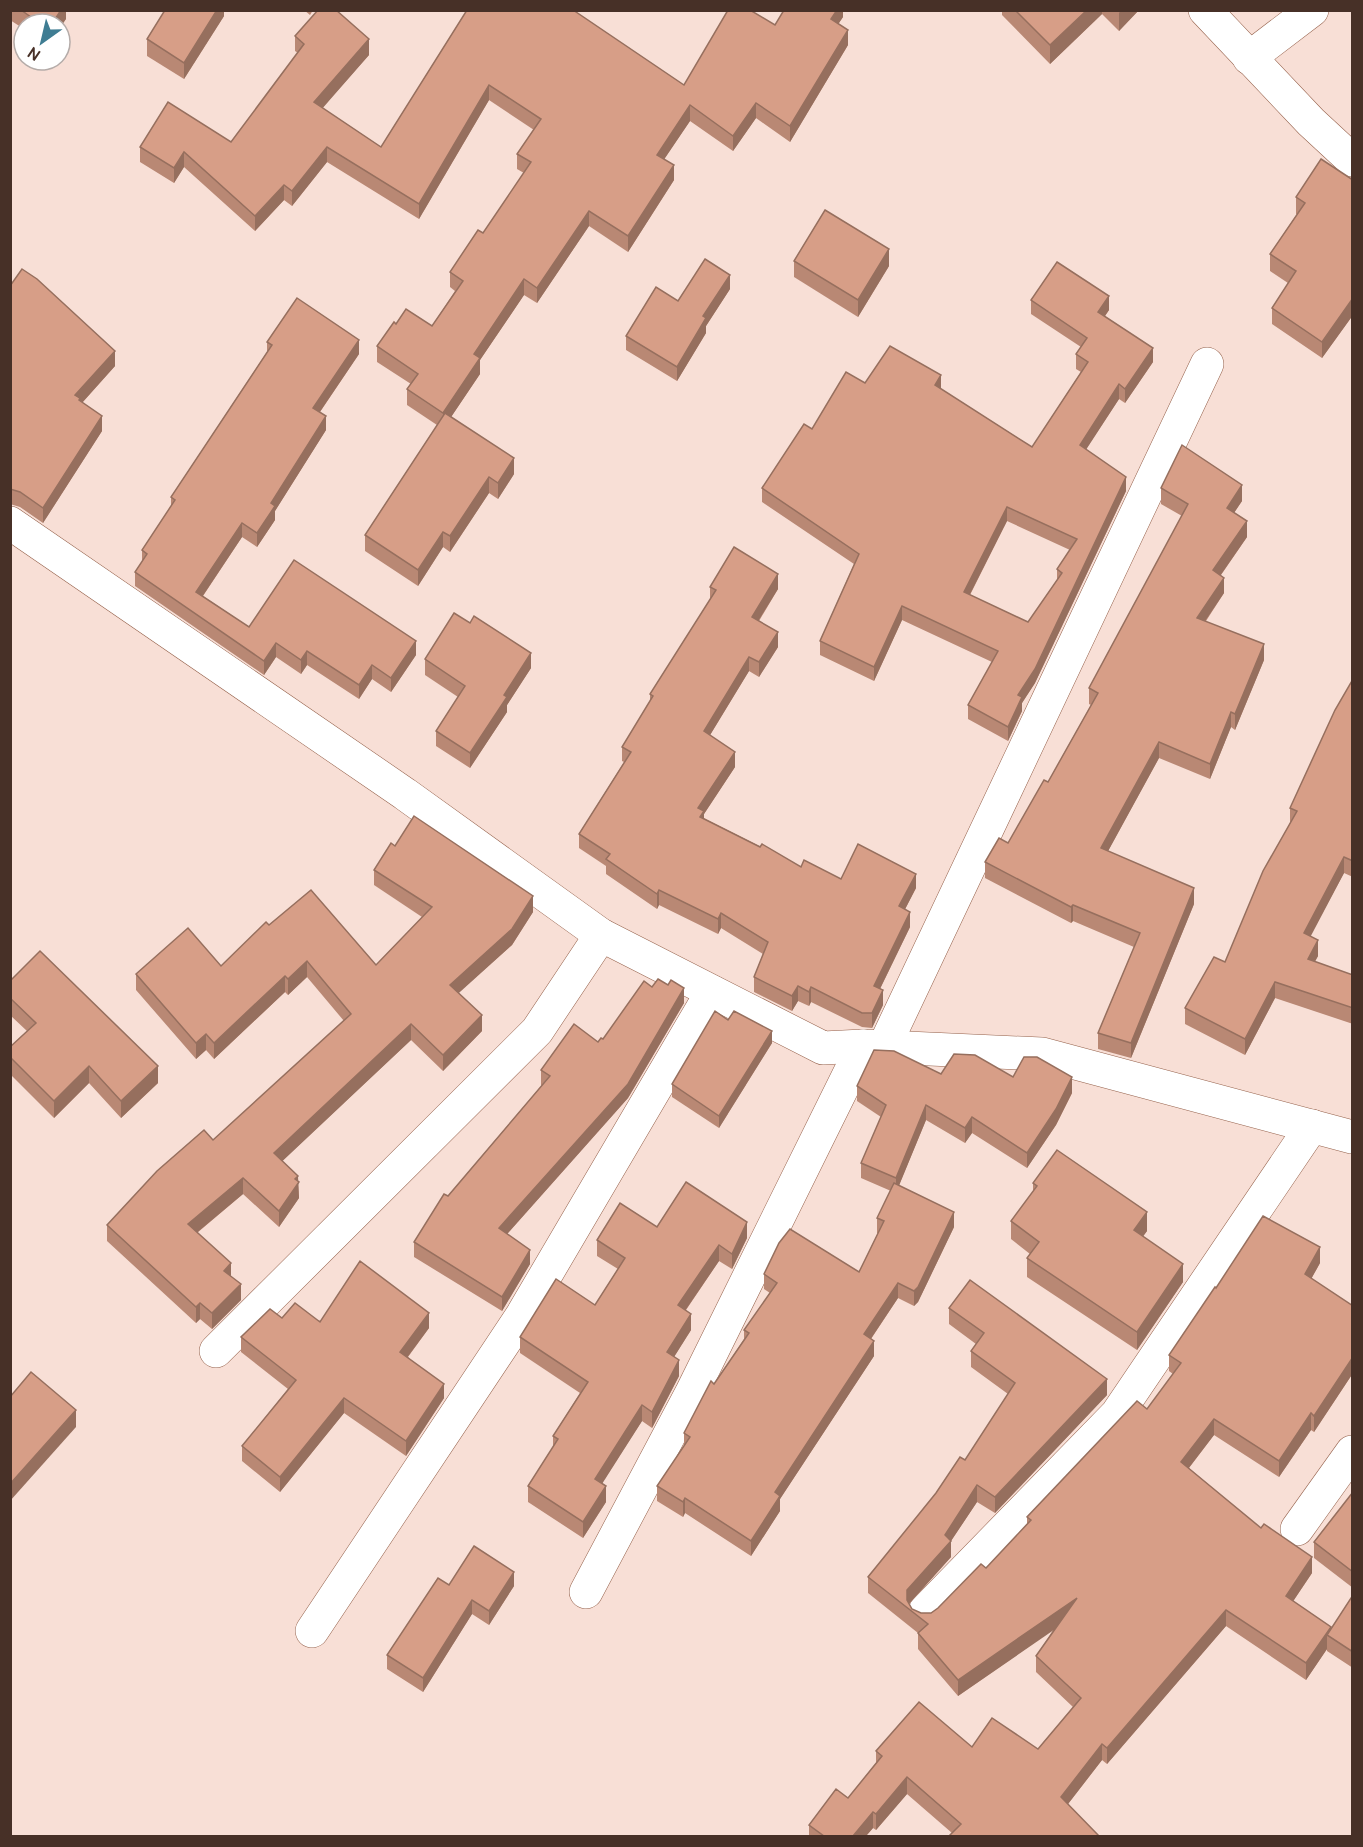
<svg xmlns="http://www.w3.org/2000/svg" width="1363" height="1847" font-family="Cabin,sans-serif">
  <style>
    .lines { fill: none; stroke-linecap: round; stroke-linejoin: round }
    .street-casing { stroke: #95614b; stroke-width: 34 }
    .street { stroke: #fff; stroke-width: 33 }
    .wall { fill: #b98874; fill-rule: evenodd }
    .shaded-wall { fill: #966f5e }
    .building { fill: #d79e87; stroke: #966f5e; stroke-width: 1.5; fill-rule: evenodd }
  </style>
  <rect width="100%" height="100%" fill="#f8dfd6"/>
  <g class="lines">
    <defs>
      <g id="street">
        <polyline points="1205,10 1311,122 1352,160"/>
        <polyline points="1249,58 1312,10"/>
        <polyline points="10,523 405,794 601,935 823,1048 863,1046 1042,1054 1352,1137"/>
        <polyline points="884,1047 1207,364"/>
        <polyline points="216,1351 537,1031 601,935"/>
        <polyline points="1297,1529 1352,1452"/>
        <polyline points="586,1592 691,1394 863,1046"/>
        <polyline points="925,1611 1117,1414 1312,1126"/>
        <polyline points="312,1631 521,1317 712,992"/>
      </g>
    </defs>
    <!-- street casing -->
    <use href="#street" class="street-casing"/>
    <!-- street -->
    <use href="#street" class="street"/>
  </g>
  <!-- wall -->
  <g class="wall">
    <polygon points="10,10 66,10 66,19 60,24 24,24 24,29 10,20"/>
    <polygon points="224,10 224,16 184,79 147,56 147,39"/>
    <polygon points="304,10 313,10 310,15"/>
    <polygon points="467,10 684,85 775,25 843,10 843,17 838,24 848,45 790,142 756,118 733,151 690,121 664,159 674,180 628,252 589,226 537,303 524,295 480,360 480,374 451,417 514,474 498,499 489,493 450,552 443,547 418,586 365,551 365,535 437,425 407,405 407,389 411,384 377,362 377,346 396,324 432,326 455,291 450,287 450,272 483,233 524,173 517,169 517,154 534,130 489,100 419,219 327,162 292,206 284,200 255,231 184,167 174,183 140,162 140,147 231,142 298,53 295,51 295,36 369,55 322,108 381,147"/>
    <polygon points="1002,10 1139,10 1119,31 1102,14 1050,64 1002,15"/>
    <polygon points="1353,180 1353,315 1322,358 1272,324 1272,308 1288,283 1270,271 1270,254 1297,214 1296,214 1296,197"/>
    <polygon points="794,261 889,266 858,317 794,277"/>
    <polygon points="10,286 115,366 82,403 102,431 43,523 20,507 10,504"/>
    <polygon points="730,289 706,326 706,333 677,381 626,350 626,336 678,301"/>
    <path d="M1031,300l78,10 -4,6 48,46 -28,41 -6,-4 -33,50 40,42 -91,192 -13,20v8l-14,30 -40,-22v-14l24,-43 -90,-42 -28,61 -54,-26v-14l34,-77 -92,-62v-14l50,-59 53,-46 76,6 91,58 49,-75 -5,-3v-15l5,-7 -50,-33zM1007,521l63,29 -13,19v11l-29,42 -58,-27z"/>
    <polygon points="267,342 359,354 320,412 326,430 275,511 275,520 257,547 242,537 203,596 249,627 416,655 391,692 372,679 359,699 307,665 301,674 276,657 264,675 135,586 135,572 142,562 142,550 171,507 171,497 267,352"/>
    <polygon points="1161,488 1242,501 1234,513 1247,537 1221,575 1224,593 1206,621 1264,660 1235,730 1231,727 1210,779 1159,758 1108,851 1194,904 1131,1058 1098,1049 1098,1033 1134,947 1073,921 1071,923 985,878 985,862 1008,843 1048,782 1091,705 1089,704 1089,688 1182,516 1161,504"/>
    <polygon points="710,587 778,589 759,621 778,647 759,677 749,671 710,735 735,767 704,814 704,818 801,867 841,879 916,888 905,909 910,927 880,989 883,1005 872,1028 862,1027 811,1002 809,1006 798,1001 792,1011 754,992 754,977 763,954 721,928 718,934 659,905 657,909 606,874 606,866 579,848 579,834 624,762 622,761 622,747 650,702 650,694 710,600"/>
    <polygon points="425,659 531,668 507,705 507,712 470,768 436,746 436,731 458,697 425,675"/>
    <polygon points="1353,679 1353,877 1344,873 1310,936 1318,956 1314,962 1353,975 1353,1024 1275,998 1245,1055 1185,1024 1185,1008 1225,962 1290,823 1290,808"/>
    <polygon points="395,846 533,912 512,945 458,993 482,1031 443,1071 411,1040 282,1161 298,1182 299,1198 279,1227 243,1194 197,1233 231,1276 241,1300 212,1329 200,1319 196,1323 107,1241 107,1225 213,1140 344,1021 307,977 288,995 285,992 214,1059 206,1050 196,1059 136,990 136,974 221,966 269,925 376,965 422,917 374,885 374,870"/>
    <polygon points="10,981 158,1083 121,1118 89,1083 54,1118 10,1074 10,1047 27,1031 10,1015"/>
    <polygon points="652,987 684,1003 628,1098 507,1234 530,1264 502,1311 414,1257 414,1242 448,1196 542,1085 541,1085 541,1070 603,1039"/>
    <polygon points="728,1020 772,1043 719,1128 672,1097 672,1084"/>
    <polygon points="941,1074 1013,1077 1072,1093 1056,1125 1027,1168 972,1133 965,1143 926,1120 899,1185 954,1227 918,1302 914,1306 898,1298 871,1339 874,1356 780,1499 780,1511 751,1556 685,1513 683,1517 657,1501 657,1486 684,1446 684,1433 714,1384 744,1339 744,1330 770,1293 764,1289 764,1274 859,1272 878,1233 877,1233 877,1218 891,1191 861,1178 861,1163 881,1117 857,1101 857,1086"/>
    <polygon points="1033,1183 1147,1231 1143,1236 1183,1282 1137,1350 1027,1277 1027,1258 1030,1254 1011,1239 1011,1221 1033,1192"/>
    <polygon points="1353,1223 1353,1242 1352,1242"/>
    <polygon points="657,1227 747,1238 732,1269 719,1261 686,1310 691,1330 674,1357 679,1376 652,1428 642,1421 602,1483 606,1502 583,1538 528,1502 528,1486 553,1448 553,1436 580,1393 520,1353 520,1337 595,1305 618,1269 597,1256 597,1240"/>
    <polygon points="1320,1263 1311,1279 1353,1306 1353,1373 1314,1432 1311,1430 1279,1477 1214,1435 1189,1468 1312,1573 1293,1601 1331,1629 1353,1595 1353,1668 1327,1651 1327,1649 1306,1680 1226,1626 1107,1764 1102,1760 1068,1804 952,1833 907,1794 876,1830 873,1828 866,1836 809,1836 809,1825 848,1798 876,1763 876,1751 972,1747 1038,1749 1073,1707 1036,1672 1036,1656 1054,1629 958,1696 918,1649 918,1633 868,1593 868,1577 965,1460 1008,1394 971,1367 971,1351 976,1344 949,1324 949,1308 1107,1395 995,1513 977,1502 951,1541 951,1557 909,1604 912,1609 921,1613 931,1613 938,1608 986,1568 1027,1524 1027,1517 1147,1409 1173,1374 1169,1371 1169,1355 1216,1288"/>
    <polygon points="282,1318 429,1328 408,1357 444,1398 406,1456 344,1413 280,1492 242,1461 242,1446 288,1389 241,1352 241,1337"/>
    <polygon points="1353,1492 1353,1588 1314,1558 1314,1542"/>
    <polygon points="449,1585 514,1586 489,1625 472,1614 423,1692 387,1669 387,1655"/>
  </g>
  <!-- shaded-wall -->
  <g class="shaded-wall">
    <polygon points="61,10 66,10 66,19 60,28 60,24 52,24"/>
    <polygon points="217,10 224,10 224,16 184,79 184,63"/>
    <polygon points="837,10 843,10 843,17 831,35 831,19"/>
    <polygon points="1087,10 1102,10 1102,14 1050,64 1050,45"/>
    <polygon points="1121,10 1139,10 1119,31 1119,13"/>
    <polygon points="848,30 848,45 790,142 790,126"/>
    <polygon points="369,39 369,55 314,118 314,102"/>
    <polygon points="489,85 489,100 419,219 419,204"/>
    <polygon points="756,103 756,118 733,151 733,136"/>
    <polygon points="690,105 690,121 657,170 657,155"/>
    <polygon points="327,147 327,162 292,206 292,191"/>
    <polygon points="184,152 184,167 174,183 174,168"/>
    <polygon points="674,165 674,180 628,252 628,236"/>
    <polygon points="284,185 284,200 255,231 255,216"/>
    <polygon points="589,211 589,226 537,303 537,288"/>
    <polygon points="889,249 889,266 858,317 858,300"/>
    <polygon points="730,275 730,289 706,326 706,333 677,381 677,367 703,316"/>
    <polygon points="524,279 524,295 480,360 480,374 443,429 443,413 474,354"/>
    <polygon points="1109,296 1109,310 1098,326 1098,312"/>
    <polygon points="1353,298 1353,315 1322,358 1322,342"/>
    <polygon points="359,340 359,354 313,422 313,408"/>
    <polygon points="1153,348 1153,362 1125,403 1125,389"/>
    <polygon points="115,351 115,366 80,405 75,395"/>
    <polygon points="941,375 941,389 935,385"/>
    <polygon points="1119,384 1119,399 1080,459 1080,445"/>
    <polygon points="102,416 102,431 43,523 43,508"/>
    <polygon points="326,416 326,430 275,511 275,520 257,547 257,533 271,503"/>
    <polygon points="514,458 514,474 498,499 498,483"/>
    <polygon points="489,477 489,493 450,552 450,536"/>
    <polygon points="1126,477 1126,491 1035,683 1022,703 1022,711 1008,741 1008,727 1018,695"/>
    <polygon points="1242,485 1242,501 1227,523 1227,508"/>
    <polygon points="1007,507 1007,521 964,606 964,592"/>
    <polygon points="1247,521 1247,537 1213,586 1213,570"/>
    <polygon points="242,523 242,537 196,606 196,592"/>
    <polygon points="443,532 443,547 418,586 418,570"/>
    <polygon points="778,574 778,589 752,631 752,617"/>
    <polygon points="1224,578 1224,593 1197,633 1197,618"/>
    <polygon points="902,606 902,620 874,681 874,667"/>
    <polygon points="778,632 778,647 759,677 759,662"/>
    <polygon points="416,641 416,655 391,692 391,678"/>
    <polygon points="276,643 276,657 264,675 264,661"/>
    <polygon points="1264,644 1264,660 1235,730 1235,714"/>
    <polygon points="307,651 307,665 301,674 301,660"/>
    <polygon points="531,653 531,668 507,705 507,712 470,768 470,753 504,695"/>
    <polygon points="749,657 749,671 704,745 704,731"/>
    <polygon points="372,665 372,679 359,699 359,685"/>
    <polygon points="1231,712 1231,727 1210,779 1210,764"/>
    <polygon points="1159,742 1159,758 1101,864 1101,848"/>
    <polygon points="735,752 735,767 704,814 704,826 698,808"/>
    <polygon points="1344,857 1344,873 1304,949 1304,933"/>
    <polygon points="916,874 916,888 899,921 899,906"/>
    <polygon points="1194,888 1194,904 1131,1058 1131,1043"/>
    <polygon points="659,890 659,905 657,909 657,894"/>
    <polygon points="533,896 533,912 512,945 450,1001 450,985"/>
    <polygon points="1073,905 1073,921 1071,923 1071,907"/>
    <polygon points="910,912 910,927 874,1001 874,986"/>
    <polygon points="721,913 721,928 718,934 718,919"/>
    <polygon points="1318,940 1318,956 1308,975 1308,959"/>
    <polygon points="307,961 307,977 288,995 288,979"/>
    <polygon points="285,976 285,992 214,1059 214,1043"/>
    <polygon points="1275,982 1275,998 1245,1055 1245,1039"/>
    <polygon points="798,986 798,1001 792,1011 792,996"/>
    <polygon points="811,987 811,1002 809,1006 809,992"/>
    <polygon points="684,988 684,1003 628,1098 499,1243 499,1228"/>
    <polygon points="883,990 883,1005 872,1028 872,1013"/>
    <polygon points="482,1015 482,1031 443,1071 443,1055"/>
    <polygon points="411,1024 411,1040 274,1169 274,1153"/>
    <polygon points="772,1031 772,1043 719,1128 719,1116"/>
    <polygon points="206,1034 206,1050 196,1059 196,1043"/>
    <polygon points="89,1066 89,1083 54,1118 54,1101"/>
    <polygon points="158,1066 158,1083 121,1118 121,1101"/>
    <polygon points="1072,1077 1072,1093 1056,1125 1027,1168 1027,1153"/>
    <polygon points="926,1105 926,1120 896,1193 896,1178"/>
    <polygon points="972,1117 972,1133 965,1143 965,1128"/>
    <polygon points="298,1176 299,1198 279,1227 279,1211 295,1179"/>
    <polygon points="243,1178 243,1194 188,1240 188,1224"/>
    <polygon points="954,1212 954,1227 918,1302 914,1306 914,1291"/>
    <polygon points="1147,1212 1147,1231 1134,1249 1134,1230"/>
    <polygon points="747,1222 747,1238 732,1269 732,1254"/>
    <polygon points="719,1245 719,1261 678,1321 678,1305"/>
    <polygon points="1320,1247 1320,1263 1305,1290 1305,1274"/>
    <polygon points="530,1250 530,1264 502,1311 502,1297"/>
    <polygon points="231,1263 231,1279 224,1271"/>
    <polygon points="1183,1264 1183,1282 1137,1350 1137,1332"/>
    <polygon points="898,1283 898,1298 864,1349 864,1334"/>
    <polygon points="241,1284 241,1300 212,1329 212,1313"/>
    <polygon points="200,1303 200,1319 196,1323 196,1307"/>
    <polygon points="429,1313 429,1328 400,1367 400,1352"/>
    <polygon points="691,1314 691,1330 667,1368 667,1352"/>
    <polygon points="874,1341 874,1356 780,1499 780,1511 751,1556 751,1541 775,1492"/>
    <polygon points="1353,1357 1353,1373 1314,1432 1314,1416"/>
    <polygon points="679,1360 679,1376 652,1428 652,1412"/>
    <polygon points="1107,1379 1107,1395 995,1513 995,1497"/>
    <polygon points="444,1384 444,1398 406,1456 406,1441"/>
    <polygon points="344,1398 344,1413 280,1492 280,1477"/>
    <polygon points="642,1405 642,1421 595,1495 595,1479"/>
    <polygon points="76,1410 76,1427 10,1501 10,1484"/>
    <polygon points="1311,1413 1311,1430 1279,1477 1279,1461"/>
    <polygon points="1214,1419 1214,1435 1181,1478 1181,1462"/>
    <polygon points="977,1485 977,1502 951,1541 951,1557 907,1606 907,1590 945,1535"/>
    <polygon points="606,1486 606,1502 583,1538 583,1522"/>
    <polygon points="685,1498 685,1513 683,1517 683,1502"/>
    <polygon points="1312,1557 1312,1573 1286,1612 1286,1596"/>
    <polygon points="514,1572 514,1586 489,1625 489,1611"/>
    <polygon points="1077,1598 1077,1614 958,1696 958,1680"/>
    <polygon points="472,1600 472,1614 423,1692 423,1678"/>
    <polygon points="1226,1610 1226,1626 1107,1764 1107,1748"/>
    <polygon points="1331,1627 1331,1638 1327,1635 1327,1649 1306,1680 1306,1663"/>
    <polygon points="1102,1744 1102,1760 1061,1813 1061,1797"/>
    <polygon points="907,1777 907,1794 876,1830 876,1814"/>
    <polygon points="873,1812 873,1828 866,1836 853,1836"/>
  </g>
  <!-- building -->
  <g class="building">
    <polygon points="21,10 61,10 52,24 41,24"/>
    <polygon points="165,10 217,10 184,63 147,39"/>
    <polygon points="318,10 336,10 369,39 314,102 381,147 467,10 573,10 684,85 728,10 750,10 775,25 784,10 837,10 831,19 848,30 790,126 756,103 733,136 690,105 657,155 674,165 628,236 589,211 537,288 524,279 474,354 480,358 443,413 407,389 418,374 377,346 394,322 396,324 406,309 432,326 463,281 450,272 478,230 483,233 531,162 517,154 541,119 489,85 419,204 327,147 292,191 284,185 255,216 184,152 174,168 140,147 168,102 231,142 304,44 295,36"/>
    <polygon points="1015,10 1087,10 1050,45"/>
    <polygon points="1321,159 1353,180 1353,298 1322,342 1272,308 1296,271 1270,254 1305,203 1296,197"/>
    <polygon points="825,210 889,249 858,300 794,261"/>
    <polygon points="705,259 730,275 703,316 706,318 677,367 626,336 656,287 678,301"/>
    <path d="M1057,262l52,34 -11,16 55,36 -28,41 -6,-5 -39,61 46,32 -91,192 -17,26 4,2 -14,30 -40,-22 30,-54 -96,-45 -28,61 -54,-26 39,-87 -97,-66 42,-64 8,5 34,-57 19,11 25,-37 51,29 -6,10 97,62 56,-85 -12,-8 11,-16 -56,-38zM1007,507l70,32 -20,30 5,4 -34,49 -64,-30z"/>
    <polygon points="22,269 37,279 115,351 75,395 80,398 79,400 102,416 43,508 20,492 10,489 10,286"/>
    <polygon points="297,298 359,340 313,408 326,416 271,503 275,506 257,533 242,523 196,592 249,627 294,560 416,641 391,678 372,665 359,685 307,651 301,660 276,643 264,661 135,572 147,554 142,550 175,500 171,497 272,345 267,342"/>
    <polygon points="445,413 514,458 498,483 489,477 450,536 443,532 418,570 365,535"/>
    <polygon points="1182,445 1242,485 1227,508 1247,521 1213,570 1224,578 1197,618 1264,644 1235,714 1231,712 1210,764 1159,742 1101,848 1194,888 1131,1043 1098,1033 1140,933 1073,905 1071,907 985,862 999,838 1008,843 1044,780 1048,782 1098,693 1089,688 1188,504 1161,488"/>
    <polygon points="734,547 778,574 752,617 778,632 759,662 749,657 704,731 735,752 698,808 704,811 700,817 760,847 762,844 801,867 804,860 841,879 858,844 916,874 899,906 910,912 874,986 883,990 872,1013 862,1013 811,987 809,992 798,986 792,996 754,977 768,942 721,913 718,919 659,890 657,894 606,859 610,854 579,834 631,752 622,747 653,696 650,694 716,590 710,587"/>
    <polygon points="454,613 470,623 474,616 531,653 504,695 507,697 470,753 436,731 465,686 425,659"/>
    <polygon points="1353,679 1353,861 1344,857 1304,933 1318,940 1308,959 1353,975 1353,1008 1275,982 1245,1039 1185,1008 1214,957 1225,962 1263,871 1297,811 1290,808 1335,710"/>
    <polygon points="414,816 533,896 512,929 450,985 482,1015 443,1055 411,1024 274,1153 298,1176 295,1179 299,1182 279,1211 243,1178 188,1224 231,1263 224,1271 241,1284 212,1313 200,1303 196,1307 107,1225 157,1171 204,1130 213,1140 351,1014 307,961 288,979 285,976 214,1043 206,1034 196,1043 136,974 188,928 221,966 266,922 269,925 311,890 376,965 432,907 374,870 391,843 395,846"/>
    <polygon points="40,951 158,1066 121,1101 89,1066 54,1101 10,1057 10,1047 36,1023 10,998 10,981"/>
    <polygon points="658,979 668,985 671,980 684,988 628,1084 499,1228 530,1250 502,1297 414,1242 444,1194 448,1196 550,1076 541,1070 574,1024 598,1042 601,1038 603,1039 644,981 652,987"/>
    <polygon points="715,1011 728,1020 734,1011 772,1031 719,1116 672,1084"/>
    <polygon points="874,1050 894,1051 941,1074 954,1054 975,1055 1013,1077 1024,1057 1037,1057 1072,1077 1056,1109 1027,1153 972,1117 965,1128 926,1105 896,1178 861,1163 886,1105 857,1086"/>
    <polygon points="1057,1150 1147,1212 1134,1230 1183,1264 1137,1332 1027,1258 1039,1242 1011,1221 1037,1186 1033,1183"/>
    <polygon points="686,1182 747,1222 732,1254 719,1245 678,1305 691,1314 667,1352 679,1360 652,1412 642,1405 595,1479 606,1486 583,1522 528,1486 558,1439 553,1436 588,1382 520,1337 556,1279 595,1305 625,1258 597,1240 620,1203 657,1227"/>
    <polygon points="894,1183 954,1212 918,1287 914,1291 898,1283 864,1334 874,1341 775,1492 780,1496 751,1541 685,1498 683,1502 657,1486 690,1437 684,1433 711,1381 714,1384 749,1333 744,1330 777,1283 764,1274 779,1243 790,1229 859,1272 884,1221 877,1218"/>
    <polygon points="1263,1216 1320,1247 1305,1274 1353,1306 1353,1357 1314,1416 1311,1413 1279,1461 1214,1419 1181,1462 1261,1528 1264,1524 1312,1557 1286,1596 1331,1627 1306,1663 1226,1610 1107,1748 1102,1744 1061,1797 1099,1836 949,1836 961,1824 907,1777 876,1814 873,1812 853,1836 824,1836 809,1825 836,1789 848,1798 882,1756 876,1751 919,1702 972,1747 992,1718 1038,1749 1081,1698 1036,1656 1077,1598 958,1680 918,1633 928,1624 868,1577 936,1493 960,1457 965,1460 1015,1383 971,1351 984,1333 949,1308 970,1280 1107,1379 995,1497 977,1485 945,1535 951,1541 907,1590 907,1600 912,1609 921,1613 931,1613 938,1608 981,1564 986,1568 1031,1520 1027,1517 1137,1401 1147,1409 1181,1363 1169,1355 1215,1287 1216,1288"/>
    <polygon points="360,1261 429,1313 400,1352 444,1384 406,1441 344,1398 280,1477 242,1446 296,1380 241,1337 270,1309 282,1318 295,1303 320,1322"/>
    <polygon points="31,1372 76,1410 10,1484 10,1397"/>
    <polygon points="1353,1492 1353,1572 1314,1542"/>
    <polygon points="474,1546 514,1572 489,1611 472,1600 423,1678 387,1655 438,1578 449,1585"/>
    <polygon points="1353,1595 1353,1652 1327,1635"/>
  </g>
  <!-- border -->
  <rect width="1363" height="1847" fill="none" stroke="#473027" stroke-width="24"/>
  <!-- north arrow -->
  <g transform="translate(42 42) rotate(214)"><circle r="28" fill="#ffffff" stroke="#b5aca9" stroke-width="1.5"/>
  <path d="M0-4.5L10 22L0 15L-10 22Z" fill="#3f7d93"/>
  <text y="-9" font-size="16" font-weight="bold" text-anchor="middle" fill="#473027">N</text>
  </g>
</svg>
